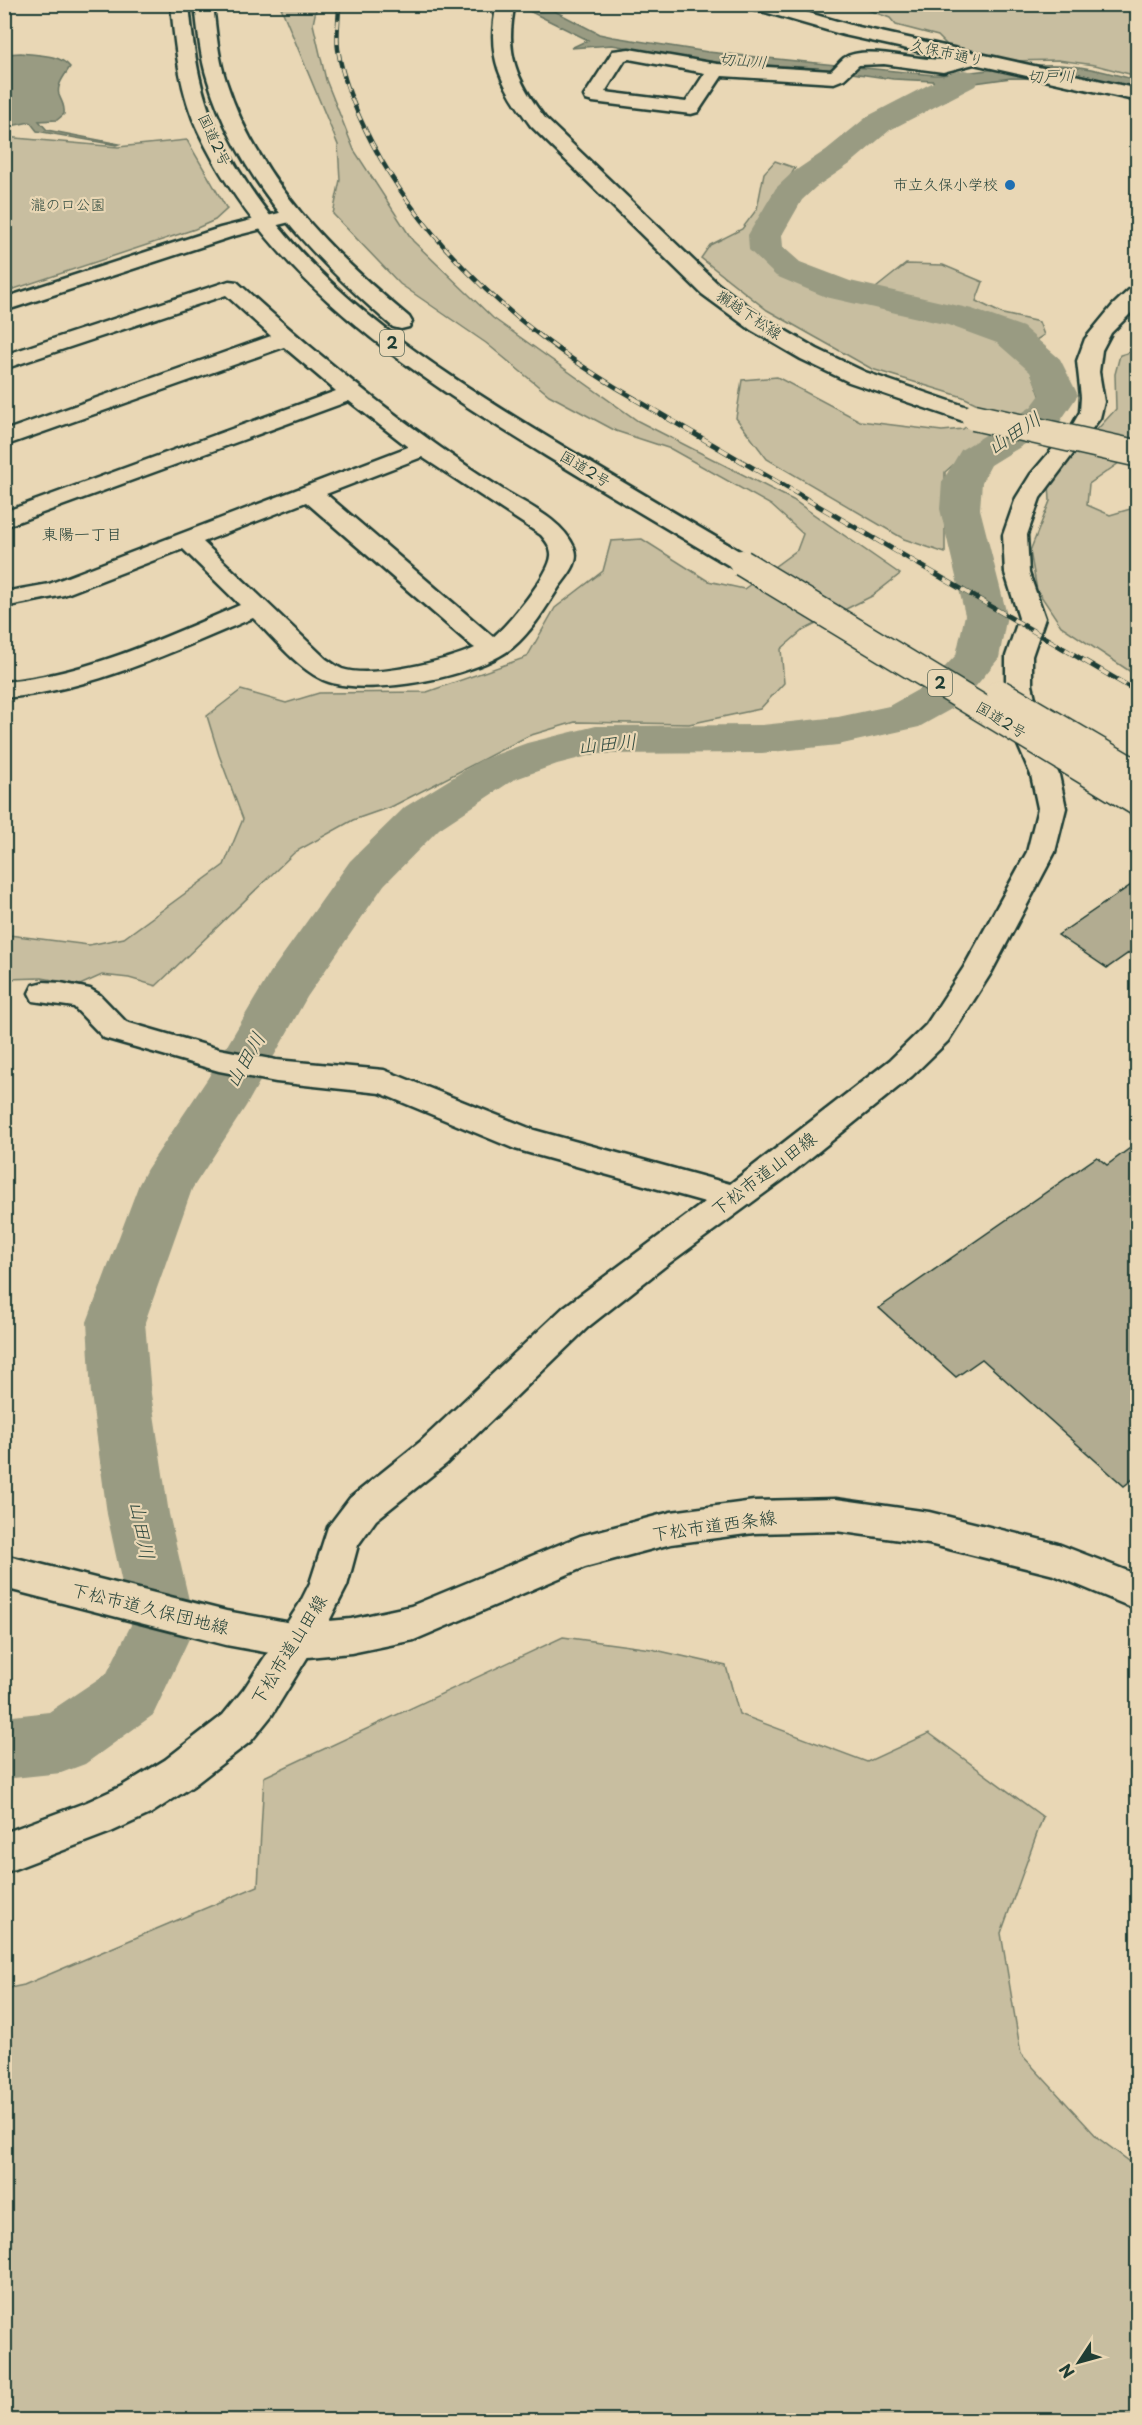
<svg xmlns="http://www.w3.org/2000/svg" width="1142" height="2425" font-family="'Playpen Sans','Klee One',sans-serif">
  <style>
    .green { fill: #c8bea0; stroke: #747e6a; stroke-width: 1.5 }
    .water { fill: #999b82; stroke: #687563; stroke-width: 1.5 }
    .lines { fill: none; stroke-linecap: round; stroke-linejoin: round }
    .river { fill: #999b82; fill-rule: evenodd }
    .building { fill: #b2ac91; stroke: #1f3d34; stroke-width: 1.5 }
    .minor-casing { stroke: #1f3d34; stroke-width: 5 }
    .tertiary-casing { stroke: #1f3d34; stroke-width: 5 }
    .secondary-casing { stroke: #1f3d34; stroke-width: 5 }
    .trunk-casing { stroke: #1f3d34; stroke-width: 5 }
    .minor { fill: #e9d7b5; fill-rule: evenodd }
    .tertiary { fill: #e9d7b5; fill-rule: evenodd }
    .secondary { fill: #e9d7b5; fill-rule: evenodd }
    .trunk { fill: #e9d7b5; fill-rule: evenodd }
    .rail-far1-casing { stroke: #1f3d34; stroke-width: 4.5 }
    .rail-casing { stroke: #1f3d34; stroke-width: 5 }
    .rail-far1 { stroke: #e9d7b5; stroke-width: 3; stroke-dasharray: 8; stroke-linecap: butt }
    .rail { stroke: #e9d7b5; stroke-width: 4; stroke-dasharray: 10; stroke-linecap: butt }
    .secondary-bridge-casing { stroke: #1f3d34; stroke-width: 29; stroke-linecap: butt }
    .trunk-bridge-casing { stroke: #1f3d34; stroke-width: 29; stroke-linecap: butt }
    .secondary-bridge { stroke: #e9d7b5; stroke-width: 26 }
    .trunk-bridge { stroke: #e9d7b5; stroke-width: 26 }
    .poi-dot { fill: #1f6fb2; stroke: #e9d7b5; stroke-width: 2 }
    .labels { text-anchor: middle; stroke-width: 4.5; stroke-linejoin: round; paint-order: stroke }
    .far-street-label { font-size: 15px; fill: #1f3d34; stroke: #e9d7b5 }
    .far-poi-label { font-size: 15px; fill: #1f3d34; stroke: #e9d7b5; text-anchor: end }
    .far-park-label { font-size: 15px; fill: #304a3f; stroke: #e9d7b5 }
    .far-water-label { font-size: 16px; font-style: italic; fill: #314b40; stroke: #e9d7b5 }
    .shield { fill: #e9d7b5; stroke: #5c6b5b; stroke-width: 1.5 }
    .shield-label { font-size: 16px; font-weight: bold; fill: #1f3d34 }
    .far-neighbourhood-label { font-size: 16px; fill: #1f3d34; stroke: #e9d7b5 }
    .street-label { font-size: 18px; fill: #1f3d34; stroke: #e9d7b5 }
    .water-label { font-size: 20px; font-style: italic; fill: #314b40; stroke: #e9d7b5 }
  </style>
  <rect width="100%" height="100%" fill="#e9d7b5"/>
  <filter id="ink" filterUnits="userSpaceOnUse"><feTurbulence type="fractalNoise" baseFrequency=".0167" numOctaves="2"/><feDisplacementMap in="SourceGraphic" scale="12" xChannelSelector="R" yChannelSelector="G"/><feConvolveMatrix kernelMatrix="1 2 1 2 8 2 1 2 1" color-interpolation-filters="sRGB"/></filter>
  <g filter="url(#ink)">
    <!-- green -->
    <g class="green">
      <polygon points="280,5 317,5 313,24 326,80 354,150 413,241 493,318 638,421 793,500 900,574 872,596 802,631 781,649 784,683 760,709 689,724 575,722 528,736 393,806 353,820 295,852 156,986 129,978 102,975 80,985 42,978 5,979 4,937 9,935 89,945 124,938 224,865 243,819 219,755 207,716 241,690 286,703 319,693 427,692 527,657 555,608 603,571 611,541 642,539 708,581 744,589 797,550 803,534 771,505 671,449 616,431 549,395 486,343 400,284 333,214 340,180 338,145"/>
      <polygon points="840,5 1137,5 1137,76 1095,65 1058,60 1008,61 948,46 938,36 896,25 890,18 860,7"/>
      <polygon points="4,137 118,147 187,140 227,209 215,220 195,229 5,292"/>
      <polygon points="775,161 795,168 758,233 763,253 795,275 862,299 906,264 943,265 983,282 976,301 1003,314 1039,322 1044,335 1036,340 1025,353 1041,398 1027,417 971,449 945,472 945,553 904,539 767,459 736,418 742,380 777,377 860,421 942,431 963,429 988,409 963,397 872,369 767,310 701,258 710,245 742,229 757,209 764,173"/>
      <polygon points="1137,350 1137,438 1119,463 1089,484 1087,505 1110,515 1137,507 1137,676 1061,626 1037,590 1030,551 1050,501 1049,482 1116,409 1115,374 1120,355"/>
      <polygon points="563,1637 651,1649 726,1666 739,1714 867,1762 929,1733 1043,1817 1001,1933 1021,2054 1098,2138 1137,2167 1137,2420 5,2420 5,1989 24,1985 258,1886 264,1777"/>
    </g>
    <!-- water -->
    <g class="water">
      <path d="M517,5h26l56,29 14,3 95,15 226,23c42,-1 84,-12 126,-10 26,1 52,9 77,15v9l-52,-10 -74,-1 -36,5 -37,12 -5,-14 -40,-2 -76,-11 -113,-7 -92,-16 -41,3 17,-8z"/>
      <path d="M21,53c15,2 39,1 49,14 -5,8 -14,18 -11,28 3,8 6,10 5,19l-7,6 -18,1 8,9 72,14 -3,1 -79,-14 -7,-9 -19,4 -6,-1v-71z"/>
    </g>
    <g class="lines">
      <!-- river -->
      <polygon class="river" points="964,70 975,72 980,79 975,86 890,130 850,164 816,187 802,200 782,235 783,247 800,262 850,281 972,309 1023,327 1060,359 1078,395 1059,423 991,465 982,482 980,509 1007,615 999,658 962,703 919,727 838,745 762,753 596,754 557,764 513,780 439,829 384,885 307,997 246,1106 192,1189 145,1322 151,1394 169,1514 195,1626 153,1715 85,1764 61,1773 4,1779 4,1717 49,1712 107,1673 131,1625 107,1514 91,1394 87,1322 139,1184 147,1169 208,1078 270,973 350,861 405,807 481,760 527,743 596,726 762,725 838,717 889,706 930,683 956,655 965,615 940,509 942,482 961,450 1031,407 1040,395 1030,372 997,343 948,325 826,297 776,276 749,250 748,235 776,188 792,173 826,150 868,116 953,72"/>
    </g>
    <!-- building -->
    <g class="building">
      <polygon points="1137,881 1137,947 1107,968 1058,935"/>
      <polygon points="1137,1143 1137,1476 1124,1486 982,1359 956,1377 879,1308 1097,1157 1107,1165"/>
    </g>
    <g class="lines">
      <defs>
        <g id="minor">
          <path d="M749,4h29l76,22 284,63v12l-164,-37 -31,8 -59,-8 -25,1 -15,14 -10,4 -112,-7 -24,36 -7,2 -98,-12 -7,-2 -2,-4 29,-45 16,-2 88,15 114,7c5,-4 8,-9 13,-13 23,-15 80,6 109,1l-109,-24 -93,-27zM629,59l76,14 -19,29 -81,-10 20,-32z"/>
          <path d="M229,281l8,1c84,77 172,148 268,209 24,15 57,29 69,56 7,15 -7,29 -15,40 -14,22 -27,44 -47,61 -37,29 -138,48 -183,34 -27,-8 -56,-45 -76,-64 -81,34 -160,72 -249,80v-16c85,-8 159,-44 236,-77l-57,-56 -119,46 -60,12v-15l45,-8 359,-137 -59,-46 -345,126v-15l332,-121 -52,-44 -280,99v-15l267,-95 -45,-41 -222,74v-14zM422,457l119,78c5,6 11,13 10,21 -1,18 -43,69 -58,81l-167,-143zM306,502l166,144 3,2c-28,13 -103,31 -133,21 -5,-2 -11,-7 -16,-10l-123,-117z"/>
          <polygon points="1138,288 1138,306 1111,333 1102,350 1099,372 1104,402 1100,418 1040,498 1027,535 1029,573 1045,618 1032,656 1032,685 1046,745 1059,775 1066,808 1055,852 991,973 948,1041 912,1076 788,1176 664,1267 588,1327 446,1464 376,1520 358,1545 347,1586 326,1627 272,1715 251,1741 193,1786 150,1814 111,1832 4,1873 4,1833 87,1802 122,1786 165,1760 223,1715 244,1689 300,1603 310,1583 328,1527 350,1498 420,1442 564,1307 705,1202 515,1149 380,1093 276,1082 219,1071 104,1038 74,1007 33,1001 29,993 33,985 44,982 61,983 90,989 100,995 126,1022 219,1049 276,1060 384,1070 534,1130 730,1184 890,1060 926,1025 964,967 1027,852 1038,808 1031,775 1018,745 1006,685 1006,656 1019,618 1005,573 1003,535 1016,498 1031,474 1072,426 1080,412 1081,397 1077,361 1085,339 1113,305 1130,289"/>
        </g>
        <g id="tertiary">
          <polygon points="291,210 298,212 301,216 298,220 234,236 4,311 4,298 220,228"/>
          <polygon points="836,1499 929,1512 1058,1544 1138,1575 1138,1610 1054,1575 929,1544 836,1531 754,1533 671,1544 585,1567 414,1640 351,1653 297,1658 226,1645 4,1588 4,1555 226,1611 297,1624 351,1619 411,1606 580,1536 671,1512 754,1501"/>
        </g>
        <path id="secondary" d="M497,4h18c-11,48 1,76 30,114l173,166 49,36 50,29 48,23 117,40 3,5 -3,5 -8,2 -8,-2 -117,-40 -48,-23 -50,-29 -49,-36 -171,-168c-30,-41 -46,-70 -34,-122z"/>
        <g id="trunk">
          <path d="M171,4h18c4,43 10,89 29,128 69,145 213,235 346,315 62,37 124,74 187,111l3,5 -3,5 -9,2 -9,-2c-62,-37 -125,-74 -187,-112 -136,-83 -276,-175 -347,-323 -19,-40 -24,-85 -28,-129z"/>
          <path d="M195,4h18c3,26 5,53 13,77 32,99 105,171 183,236l3,5 -3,5 -8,2 -8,-2c-79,-68 -153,-144 -185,-246 -8,-24 -10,-51 -13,-77z"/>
        </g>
      </defs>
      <!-- minor casing -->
      <use href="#minor" class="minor-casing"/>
      <!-- tertiary casing -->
      <use href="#tertiary" class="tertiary-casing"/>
      <!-- secondary casing -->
      <use href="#secondary" class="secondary-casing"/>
      <!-- trunk casing -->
      <use href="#trunk" class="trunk-casing"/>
      <!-- minor -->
      <use href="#minor" class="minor"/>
      <!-- tertiary -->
      <use href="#tertiary" class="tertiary"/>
      <!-- secondary -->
      <use href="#secondary" class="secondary"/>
      <!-- trunk -->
      <use href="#trunk" class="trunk"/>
      <defs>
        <path id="rail-far1" d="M339,4c0,15 -3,31 -1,45 5,33 19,65 34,94 58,110 157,195 264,256"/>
        <polyline id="rail" points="633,398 1138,692"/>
      </defs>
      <!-- rail-far1 casing -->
      <use href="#rail-far1" class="rail-far1-casing"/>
      <!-- rail casing -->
      <use href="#rail" class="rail-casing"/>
      <!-- rail-far1 -->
      <use href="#rail-far1" class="rail-far1"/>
      <!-- rail -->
      <use href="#rail" class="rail"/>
      <defs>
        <polyline id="secondary-bridge" points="974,417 1135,453"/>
        <g id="trunk-bridge">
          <polyline points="742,563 1138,803"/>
          <polyline points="1000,693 1138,774"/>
        </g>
      </defs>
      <!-- secondary-bridge casing -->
      <use href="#secondary-bridge" class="secondary-bridge-casing"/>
      <!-- trunk-bridge casing -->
      <use href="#trunk-bridge" class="trunk-bridge-casing"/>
      <!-- secondary-bridge -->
      <use href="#secondary-bridge" class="secondary-bridge"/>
      <!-- trunk-bridge -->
      <use href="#trunk-bridge" class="trunk-bridge"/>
    </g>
  </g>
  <!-- markers -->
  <circle class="poi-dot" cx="1010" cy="185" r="6"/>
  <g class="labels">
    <!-- far-street labels -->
    <g class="far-street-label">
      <text transform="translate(947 53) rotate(13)" y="5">久保市通り</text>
      <text transform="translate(214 140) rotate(65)" y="5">国道2号</text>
      <text transform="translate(749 315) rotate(34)" y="5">獺越下松線</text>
      <text transform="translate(585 469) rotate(31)" y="5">国道2号</text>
      <text transform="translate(1001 720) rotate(31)" y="5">国道2号</text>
    </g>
    <!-- far-poi labels -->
    <g class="far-poi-label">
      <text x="998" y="190">市立久保小学校</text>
    </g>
    <!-- far-park labels -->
    <g class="far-park-label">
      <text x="68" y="210">瀧の口公園</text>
    </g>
    <!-- far-water labels -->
    <g class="far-water-label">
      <text transform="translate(743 60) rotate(5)" y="6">切山川</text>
      <text x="1051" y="82">切戸川</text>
    </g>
    <!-- shield labels -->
    <g class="shield">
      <rect x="380" y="330" width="24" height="26" rx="4.5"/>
      <rect x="928" y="670" width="24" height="26" rx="4.5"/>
    </g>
    <g class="shield-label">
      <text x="392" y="349">2</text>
      <text x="940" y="689">2</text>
    </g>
    <!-- far-neighbourhood labels -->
    <g class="far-neighbourhood-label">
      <text x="82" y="540">東陽一丁目</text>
    </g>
    <!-- street labels -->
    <g class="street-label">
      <text transform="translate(764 1174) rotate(-37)" y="6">下松市道山田線</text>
      <text transform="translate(714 1526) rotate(-8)" y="6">下松市道西条線</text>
      <text transform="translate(150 1609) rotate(14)" y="6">下松市道久保団地線</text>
      <text transform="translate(289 1650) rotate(-58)" y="6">下松市道山田線</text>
    </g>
    <!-- water labels -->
    <g class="water-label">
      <text transform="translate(1014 433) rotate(-33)" y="7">山田川</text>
      <text transform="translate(607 744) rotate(-5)" y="7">山田川</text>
      <text transform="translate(245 1060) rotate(-60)" y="7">山田川</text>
      <text transform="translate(142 1530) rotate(79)" y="7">山田川</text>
    </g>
  </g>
  <!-- margin -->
  <rect width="1142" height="2425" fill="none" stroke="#e9d7b5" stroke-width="24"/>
  <rect x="12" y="12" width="1118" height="2401" fill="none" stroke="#1f3d34" stroke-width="2" filter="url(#ink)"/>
  <!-- north arrow -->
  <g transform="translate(1079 2362) rotate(234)" stroke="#e9d7b5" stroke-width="4.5" paint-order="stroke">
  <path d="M0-4.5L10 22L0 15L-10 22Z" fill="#1f3d34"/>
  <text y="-9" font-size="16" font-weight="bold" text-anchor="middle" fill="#1f3d34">N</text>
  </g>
</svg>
